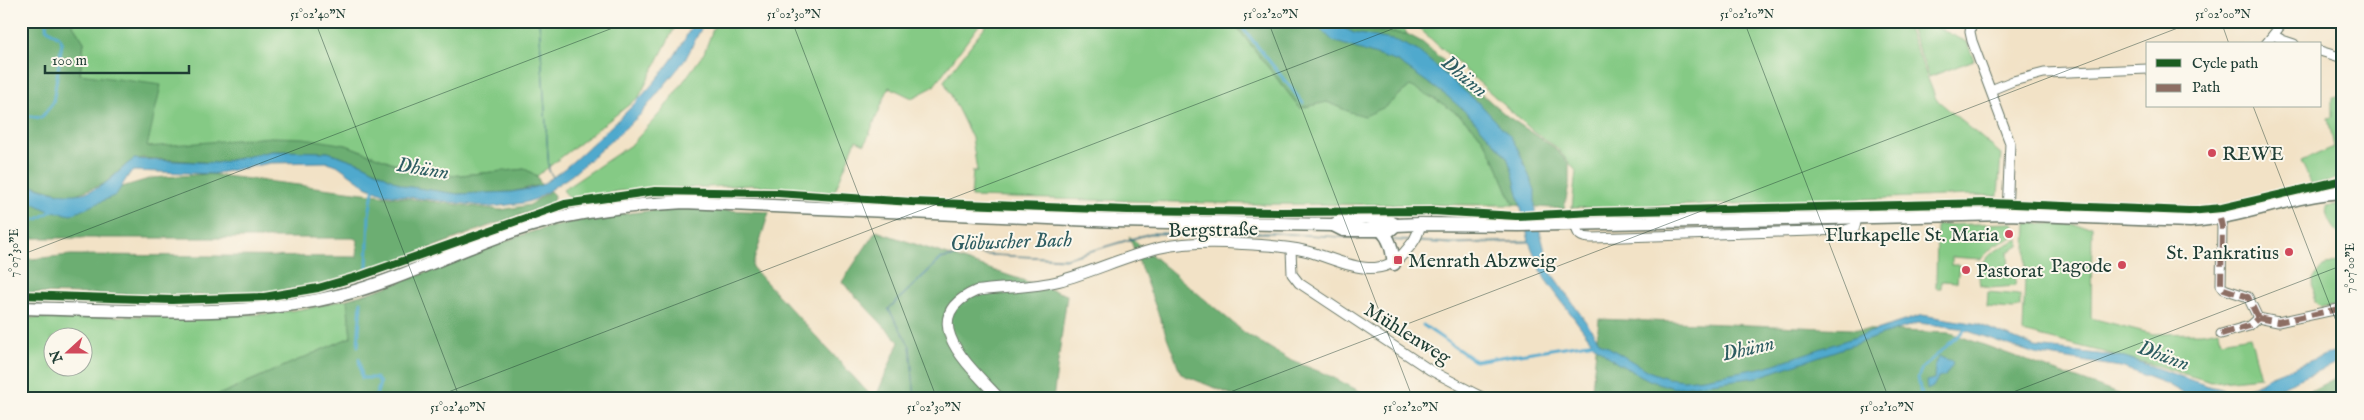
<svg xmlns="http://www.w3.org/2000/svg" width="2364" height="420" font-family="'IM FELL English',serif">
  <style>
    .green { fill: #85ca85; stroke: #52845c; fill-rule: evenodd }
    .forest { fill: #6cae72; stroke: #467653 }
    .water { fill: #50a9cd; stroke: #387380 }
    .lines { fill: none; stroke-linecap: round; stroke-linejoin: round }
    .stream { stroke: #50a9cd; stroke-width: 3 }
    .minor-casing { stroke: #697767; stroke-width: 11 }
    .tertiary-casing { stroke: #697767; stroke-width: 12 }
    .secondary-casing { stroke: #697767; stroke-width: 15 }
    .minor { stroke: #fff; stroke-width: 9 }
    .tertiary { stroke: #fff; stroke-width: 10 }
    .secondary { stroke: #fff; stroke-width: 12 }
    .quiet { stroke: #8d6e63; stroke-width: 6; stroke-dasharray: 12 6; stroke-linecap: butt }
    .cycleway-casing { stroke: #fbf7ec; stroke-width: 11 }
    .cycleway { stroke: #1b5e20; stroke-width: 8 }
    .ticks { fill: none; stroke: #1f3d34; stroke-width: 1; stroke-opacity: 0.45 }
    .poi-dot { fill: #d1495b; stroke: #fbf7ec; stroke-width: 2 }
    .labels { text-anchor: middle; stroke-width: 4; stroke-linejoin: round; paint-order: stroke }
    .poi-label { font-size: 20px; fill: #1f3d34; stroke: #fbf7ec; text-anchor: start }
    .street-label { font-size: 20px; fill: #1f3d34; stroke: #fbf7ec }
    .water-label { font-size: 21px; font-style: italic; fill: #2e5d62; stroke: #fbf7ec }
    .neatline { fill: none; stroke: #1f3d34; stroke-width: 2 }
    .ticks-label { font-size: 12px; text-anchor: middle; fill: #1f3d34 }
  </style>
  <rect width="100%" height="100%" fill="#fbf7ec"/>
  <filter id="ink" filterUnits="userSpaceOnUse"><feTurbulence type="fractalNoise" baseFrequency=".02" numOctaves="2"/><feDisplacementMap in="SourceGraphic" scale="10" xChannelSelector="R" yChannelSelector="G"/><feConvolveMatrix kernelMatrix="1 2 1 2 8 2 1 2 1" color-interpolation-filters="sRGB"/></filter>
  <filter id="wash" filterUnits="userSpaceOnUse"><feTurbulence type="fractalNoise" baseFrequency=".0096" numOctaves="4" result="noise"/><feDisplacementMap in="SourceGraphic" scale="20" xChannelSelector="R" yChannelSelector="G"/><feGaussianBlur stdDeviation="1.12" result="paint"/><feColorMatrix in="noise" values="0 0 0 0 0 0 0 0 0 0 0 0 0 0 0 0 0 1.4 0 .05"/><feComposite in="paint" operator="in"/></filter>
  <g filter="url(#wash)">
    <rect width="100%" height="100%" fill="#f2e2c6"/>
    <!-- green -->
    <g class="green">
      <polygon points="73,21 678,21 639,97 537,176 525,169 450,176 412,170 346,145 147,148 80,74 84,42 73,25"/>
      <polygon points="716,21 982,21 933,87 912,98 889,87 865,144 856,140 834,193 751,185 619,191 571,200 563,190 632,144 662,111 704,53"/>
      <path d="M989,21h243l68,87 27,-6 23,10 35,-5 25,-21c26,13 54,28 72,52 13,18 22,47 32,67l-261,-1 -282,-7 2,-26h4l-5,-33 -28,-57z"/>
      <polygon points="1359,21 1400,21 1407,34 1370,31"/>
      <polygon points="1411,21 1905,21 1936,99 2001,154 1998,196 1970,195 1860,199 1852,201 1572,208 1576,171 1556,147 1534,132"/>
      <polygon points="1930,24 1967,42 1974,60 1929,77 1911,30"/>
      <polygon points="2343,95 2343,177 2312,185 2301,161 2334,147 2328,118 2332,117 2332,97"/>
      <path d="M2343,204l-2,31c-9,-4 -16,-20 -15,-29z"/>
      <polygon points="2013,223 2017,235 1994,246 1981,259 1952,257 1952,265 1959,265 1957,282 1941,281 1941,288 1936,288 1937,225"/>
      <polygon points="2027,223 2092,226 2091,318 2153,334 2202,333 2219,330 2221,341 2250,336 2261,377 2211,382 2151,364 2023,332"/>
      <path d="M2019,239v7l-11,6 1,23 5,1 2,-2 -1,12 -25,2 -10,-3c-6,-27 19,-37 39,-46z"/>
      <polygon points="2343,260 2343,304 2321,307 2314,300 2313,279 2323,267"/>
      <polygon points="1988,292 2020,295 2020,307 2013,309 1987,307"/>
      <path d="M347,299l4,38 -142,62h-188v-81l246,-4 43,-6zM52,338h30v30h-30z"/>
    </g>
    <!-- forest -->
    <g class="forest">
      <polygon points="21,21 73,21 73,25 84,42 80,74 161,85 147,147 272,137 304,138 346,145 412,170 450,176 525,169 537,176 541,185 511,192 458,194 442,192 404,186 363,164 328,152 272,151 217,163 142,158 127,164 104,184 70,196 21,182"/>
      <path d="M1232,21h128l10,10 37,3 15,8 85,74 48,32 14,16v21l-5,24 -50,-4c-10,-20 -19,-49 -32,-67 -18,-24 -46,-39 -72,-52l-25,21 -20,9 -15,-4 -23,-10 -27,6z"/>
      <polygon points="209,174 501,210 530,205 550,191 554,195 553,204 486,227 378,268 318,286 238,296 21,293 21,260 71,255 357,257 358,240 353,238 21,238 21,197 52,208 152,178"/>
      <path d="M674,208l95,4 -17,55 122,132h-665l142,-62 -4,-38c61,-16 118,-45 178,-65 49,-16 99,-20 149,-26z"/>
      <polygon points="876,231 1067,295 1053,399 875,399 899,342 842,282"/>
      <polygon points="1129,236 1245,333 1290,360 1328,375 1375,399 1242,399 1181,374"/>
      <polygon points="1599,319 1951,333 2132,399 1591,399"/>
      <polygon points="2343,374 2343,399 2295,399"/>
    </g>
    <!-- water -->
    <g class="water">
      <path d="M539,21l10,149 4,7c16,-11 30,-25 44,-38 38,-34 75,-70 97,-118h11l-20,39 -45,55 -68,60 -36,24 -12,4 -33,4 -107,-13 -18,-8 -29,-21 -11,-3 -56,1 -57,11 -79,-3 -4,2 -14,22 -45,20 -24,-5 -26,-13v-15c31,9 53,21 83,2 11,-7 19,-18 30,-25l83,4 55,-12 56,1 35,12 41,22 54,8 53,-2 18,-3 12,-4 12,-8 -4,-6z"/>
      <polygon points="1312,21 1329,21 1354,33 1397,41 1418,51 1481,105 1510,136 1518,149 1535,190 1535,211 1550,271 1600,342 1648,371 1667,378 1684,380 1703,378 1765,367 1922,315 1978,324 2035,347 2125,357 2205,385 2234,392 2254,386 2269,377 2343,348 2343,360 2254,399 2193,399 2167,384 2121,367 2035,354 1959,328 1918,323 1758,377 1674,388 1651,381 1617,363 1594,345 1545,279 1529,242 1451,244 1273,233 1150,234 1065,259 971,254 942,259 889,309 910,346 915,399 910,346 888,309 941,258 971,254 1066,258 1150,233 1275,233 1452,243 1529,241 1513,174 1507,157 1470,116 1447,96 1398,62 1333,41"/>
      <polygon points="1939,357 1952,361 1953,364 1945,376 1938,378 1933,387 1927,390 1926,381 1934,379 1935,364"/>
    </g>
    <g class="lines">
      <!-- stream -->
      <g class="stream">
        <polyline points="1237,21 1303,103"/>
        <polyline points="21,122 28,116 41,118 53,103 62,43 60,38 46,28 47,21"/>
        <polyline points="21,221 38,219 55,209"/>
        <polyline points="367,267 369,215 374,185"/>
        <polyline points="1423,325 1475,361 1595,342"/>
        <polyline points="358,346 361,302"/>
        <polyline points="359,359 362,378 376,378 380,383 375,399"/>
        <polyline points="1912,399 1921,395 1918,377 1922,368 1968,327"/>
      </g>
    </g>
  </g>
  <g filter="url(#ink)">
    <g class="lines">
      <defs>
        <g id="minor">
          <polyline points="1972,21 1970,32 1972,41 2010,143 2007,214"/>
          <polyline points="2274,35 2282,40 2294,44"/>
          <polyline points="2266,44 2284,21"/>
          <polyline points="2320,51 2343,58"/>
          <polyline points="1991,90 2013,81 2044,73 2148,69"/>
          <polyline points="2220,218 2222,227 2221,285 2224,289 2248,297 2258,318"/>
          <path d="M1576,223c0,12 5,15 16,15l253,-8 10,-3 2,-10"/>
          <polyline points="1291,249 1292,274 1299,283 1430,370 1474,393 1484,398 1540,399"/>
          <polyline points="2258,318 2278,322 2343,308"/>
          <polyline points="2221,334 2249,326 2258,318"/>
        </g>
        <path id="tertiary" d="M1000,399c-27,-30 -88,-80 -24,-108 28,-4 56,-3 83,-10 34,-9 66,-25 100,-33 27,-6 56,-6 83,-4 21,1 43,2 64,7 33,8 70,33 98,2 9,-10 14,-16 16,-29"/>
        <g id="secondary">
          <path d="M1333,225c16,-9 48,-10 63,0"/>
          <path d="M1381,230c10,10 11,20 13,34"/>
          <path d="M21,308c102,2 221,12 320,-13 66,-17 126,-51 191,-70 50,-15 100,-20 152,-23l432,19 217,4 10,5h47l6,-5 24,-1 99,1 488,-11 183,7c52,-3 100,-26 153,-29"/>
        </g>
      </defs>
      <!-- minor casing -->
      <use href="#minor" class="minor-casing"/>
      <!-- tertiary casing -->
      <use href="#tertiary" class="tertiary-casing"/>
      <!-- secondary casing -->
      <use href="#secondary" class="secondary-casing"/>
      <!-- minor -->
      <use href="#minor" class="minor"/>
      <!-- tertiary -->
      <use href="#tertiary" class="tertiary"/>
      <!-- secondary -->
      <use href="#secondary" class="secondary"/>
      <!-- quiet -->
      <g class="quiet">
        <polyline points="2220,218 2222,227 2221,285 2224,289 2248,297 2258,318"/>
        <polyline points="2258,318 2278,322 2343,308"/>
        <polyline points="2221,334 2249,326 2258,318"/>
      </g>
      <defs>
        <polyline id="cycleway" points="21,295 172,300 264,297 318,288 363,275 565,204 655,191 777,193 912,202 1128,210 1279,212 1432,211 1516,216 1593,212 1989,203 2189,211 2222,208 2343,180"/>
      </defs>
      <!-- cycleway casing -->
      <use href="#cycleway" class="cycleway-casing"/>
      <!-- cycleway -->
      <use href="#cycleway" class="cycleway"/>
    </g>
  </g>
  <!-- ticks -->
  <path class="ticks" d="M315,21l145,378M792,21l145,378M1268,21l145,378M1744,21l145,378M2221,21l8,23M2253,106l90,233M21,255l610,-234M430,399l983,-378M1212,399l984,-378M1995,399l348,-134"/>
  <!-- markers -->
  <g class="poi-dot">
    <circle cx="2212" cy="153" r="5"/>
    <circle cx="2009" cy="234" r="5"/>
    <circle cx="2289" cy="252" r="5"/>
    <rect x="1393" y="255" width="10" height="10" rx="2.5"/>
    <circle cx="2122" cy="265" r="5"/>
    <circle cx="1966" cy="270" r="5"/>
  </g>
  <g class="labels">
    <!-- poi labels -->
    <g class="poi-label">
      <text x="2222" y="160">REWE</text>
      <text x="1999" y="241" text-anchor="end">Flurkapelle St. Maria</text>
      <text x="2279" y="259" text-anchor="end">St. Pankratius</text>
      <text x="1408" y="267">Menrath Abzweig</text>
      <text x="2112" y="272" text-anchor="end">Pagode</text>
      <text x="1976" y="277">Pastorat</text>
    </g>
    <!-- street labels -->
    <g class="street-label">
      <text transform="translate(1213 229) rotate(-1)" y="7">Bergstraße</text>
      <text transform="translate(1408 333) rotate(32)" y="7">Mühlenweg</text>
    </g>
    <!-- water labels -->
    <g class="water-label">
      <text transform="translate(1465 76) rotate(40)" y="7">Dhünn</text>
      <text transform="translate(423 168) rotate(9)" y="7">Dhünn</text>
      <text transform="translate(1011 241) rotate(-2)" y="7">Glöbuscher Bach</text>
      <text transform="translate(1748 348) rotate(-13)" y="7">Dhünn</text>
      <text transform="translate(2164 355) rotate(20)" y="7">Dhünn</text>
    </g>
  </g>
  <!-- margin -->
  <rect width="2364" height="420" fill="none" stroke="#fbf7ec" stroke-width="55"/>
  <!-- legend -->
  <rect x="2146" y="42" width="175" height="65" fill="#fbf7ec" stroke="#a3ada2"/>
  <rect x="2156" y="59" width="25" height="8" fill="#1b5e20" stroke="#a3ada2"/>
  <text x="2192" y="68" font-size="15" fill="#1f3d34">Cycle path</text>
  <rect x="2156" y="84" width="25" height="8" fill="#8d6e63" stroke="#a3ada2"/>
  <text x="2192" y="92" font-size="15" fill="#1f3d34">Path</text>
  <!-- north arrow -->
  <g transform="translate(68 352) rotate(249)"><circle r="24" fill="#fbf7ec" stroke="#a3ada2"/>
  <path d="M0-4L9 19L0 12L-9 19Z" fill="#d1495b"/>
  <text y="-8" font-size="14" font-weight="bold" text-anchor="middle" fill="#1f3d34">N</text>
  </g>
  <!-- scale -->
  <path d="M45 65v8h144v-8" fill="none" stroke="#1f3d34" stroke-width="2.5"/>
  <text x="52" y="65" font-size="15" fill="#1f3d34" stroke="#fbf7ec" stroke-width="4" paint-order="stroke">100 m</text>
  <rect x="28" y="28" width="2308" height="364" class="neatline"/>
  <g class="ticks-label">
    <text x="318" y="18">51°02'40"N</text>
    <text x="794" y="18">51°02'30"N</text>
    <text x="1271" y="18">51°02'20"N</text>
    <text x="1747" y="18">51°02'10"N</text>
    <text x="2223" y="18">51°02'00"N</text>
    <text transform="translate(14 253) rotate(-90)" y="4">7°07'30"E</text>
    <text transform="translate(2350 268) rotate(-90)" y="4">7°07'00"E</text>
    <text x="458" y="411">51°02'40"N</text>
    <text x="934" y="411">51°02'30"N</text>
    <text x="1411" y="411">51°02'20"N</text>
    <text x="1887" y="411">51°02'10"N</text>
  </g>
</svg>
